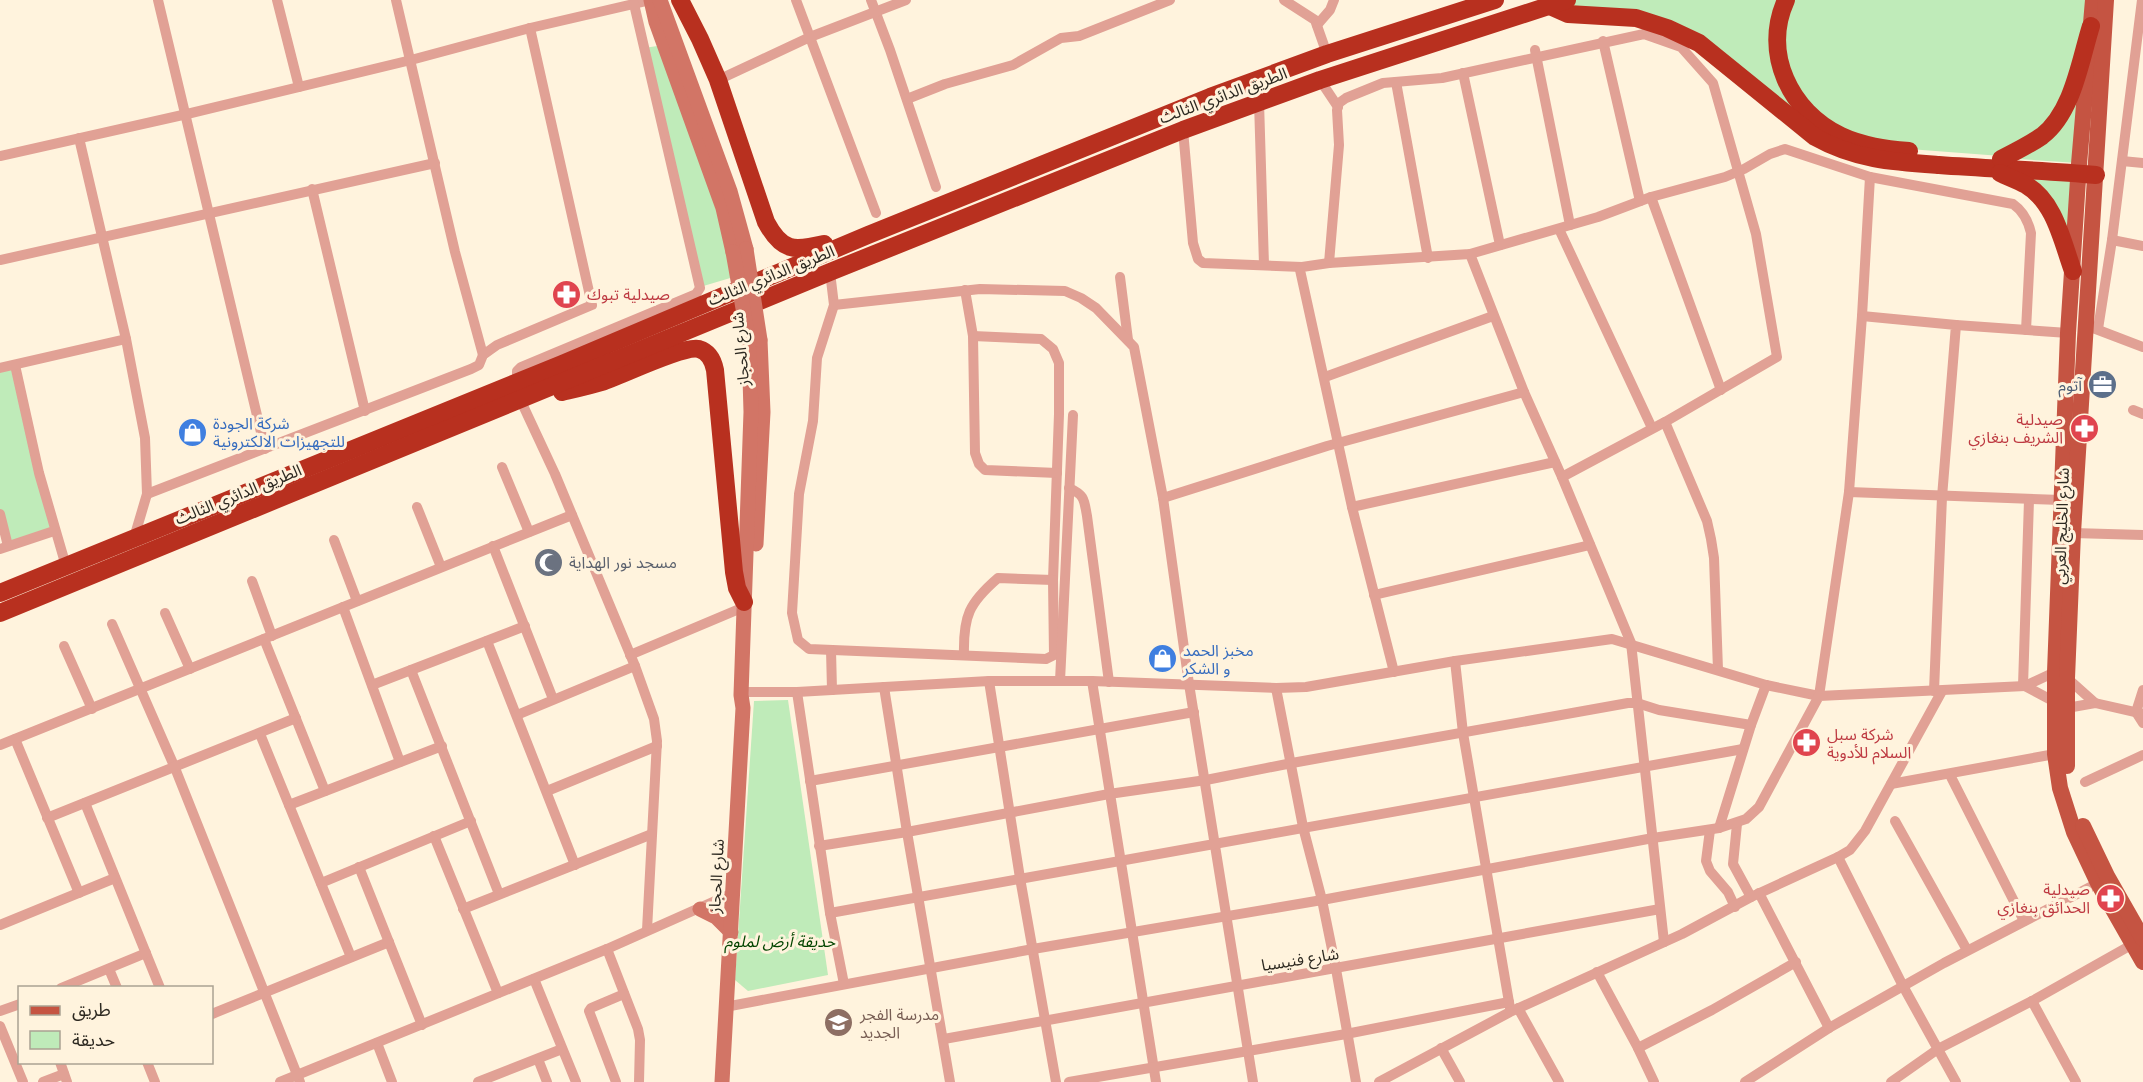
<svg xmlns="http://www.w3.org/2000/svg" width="2143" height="1082" font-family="Lora,'Noto Sans Arabic',serif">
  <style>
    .green { fill: #bfebb9 }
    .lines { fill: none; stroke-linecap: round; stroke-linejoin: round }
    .street { stroke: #e1a195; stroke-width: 10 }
    .secondary { stroke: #d27566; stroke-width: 15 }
    .primary { stroke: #c55442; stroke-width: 16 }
    .highway { stroke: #b8301f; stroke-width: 18 }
    .secondary-bridge { stroke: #d27566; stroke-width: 15 }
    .labels { text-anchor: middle; stroke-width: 6; stroke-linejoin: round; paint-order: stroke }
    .street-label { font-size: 16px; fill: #2d2921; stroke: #fff3dd }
    .health-label { font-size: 16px; fill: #be3a42; stroke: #fff3dd; text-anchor: start }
    .service-label { font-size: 16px; fill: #4e5e75; stroke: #fff3dd; text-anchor: end }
    .shop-label { font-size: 16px; fill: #366cbe; stroke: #fff3dd; text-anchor: start }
    .worship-label { font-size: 16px; fill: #5b616d; stroke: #fff3dd; text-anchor: start }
    .park-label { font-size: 16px; font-style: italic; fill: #034500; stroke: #fff3dd }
    .education-label { font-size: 16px; fill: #785e54; stroke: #fff3dd; text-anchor: start }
  </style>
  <rect width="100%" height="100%" fill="#fff3dd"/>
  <!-- green -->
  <g class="green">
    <polygon points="1575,0 1785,0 1776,15 1799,122 1676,30 1568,12"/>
    <polygon points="1790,0 2092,0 2058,114 2001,156 1896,148 1856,139 1814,116 1780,53"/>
    <polygon points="2090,31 2078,163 2003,158 2044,136"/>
    <polygon points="664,45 737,276 700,287 644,48"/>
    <polygon points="1998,170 2077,175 2072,266 2053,213"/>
    <polygon points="15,363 54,530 8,546 0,514 0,366"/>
    <polygon points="788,700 828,975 748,991 735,980 754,701"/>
  </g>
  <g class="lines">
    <!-- street -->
    <g class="street">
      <polyline points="158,0 265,449"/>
      <polyline points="277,0 299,87"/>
      <polyline points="396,0 455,252 483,355"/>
      <polyline points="796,0 876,213"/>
      <polyline points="871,0 890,50 936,187"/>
      <polyline points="1284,0 1315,20 1327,54"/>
      <polyline points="1317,25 1330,10 1334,0"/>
      <polyline points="1603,41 1640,201"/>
      <polyline points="1535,50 1570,225"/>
      <polyline points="1463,73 1500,245"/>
      <polyline points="718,80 810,37 906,0"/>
      <polyline points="1320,80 1338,107"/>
      <polyline points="1396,82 1428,258"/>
      <polyline points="907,99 945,84 1013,65 1061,38 1079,36 1170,0"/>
      <polyline points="1259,102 1264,265"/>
      <polyline points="1183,130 1193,243 1198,259 1203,263 1302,267"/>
      <polyline points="79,138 126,339 145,438 147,494 134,538"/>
      <polyline points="0,156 187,114 411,60 530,28 651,0"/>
      <polyline points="2122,161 2143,163"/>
      <polyline points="312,189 365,411"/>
      <polyline points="1651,197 1721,390"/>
      <polyline points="1559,229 1652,428"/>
      <polyline points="2112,240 2143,246"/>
      <polyline points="1470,254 1524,392 1562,477 1631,643 1664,942"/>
      <polyline points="0,260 435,163"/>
      <polyline points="1329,263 1339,145 1337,110 1339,103 1346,98 1383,83 1442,78 1644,34 1681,47 1713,83 1756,234 1777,357 1665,422 1562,477"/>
      <polyline points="830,272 834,305 817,358 813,421 799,494 792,613 798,640 809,649 1046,659 1054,655 1053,580 1059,414 1059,363 1053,349 1041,339 973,336"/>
      <polyline points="1120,277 1128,340"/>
      <polyline points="965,290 973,336 975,453 979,464 985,470 1057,473"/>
      <polyline points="834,305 980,289 1065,291 1081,298 1096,308 1134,347 1163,498 1189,684 1253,1082"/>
      <polyline points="1862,316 1956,325 1942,497 1934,691"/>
      <polyline points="1956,325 2068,333"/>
      <polyline points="2093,328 2143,347"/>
      <polyline points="2098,329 2112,240 2142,0"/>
      <polyline points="15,365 39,473 66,566"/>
      <polyline points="0,368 126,339"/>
      <polyline points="1325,377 1493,316"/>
      <polyline points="517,381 517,371 521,367 696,294 700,288 634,4"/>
      <polyline points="520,399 555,474 635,666 654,719 657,741 647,930"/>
      <polyline points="2133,410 2143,414"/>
      <polyline points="1665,422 1707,521 1711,539 1714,558 1718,670"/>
      <polyline points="502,467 529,532"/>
      <path d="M1069,488c16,7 15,12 18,28l22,166"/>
      <polyline points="1849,492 2061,500"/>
      <polyline points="147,494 471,369 479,365 483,355 497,345 592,305 530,28"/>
      <polyline points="1163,498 1327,446 1524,392"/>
      <polyline points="417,507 441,567"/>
      <polyline points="1352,507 1555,462"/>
      <polyline points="0,514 8,546"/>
      <polyline points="2073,533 2143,535"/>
      <polyline points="334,540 357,601"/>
      <polyline points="493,546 553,699"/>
      <polyline points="0,549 54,531"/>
      <polyline points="252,581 272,636"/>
      <polyline points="1374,595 1590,545"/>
      <polyline points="343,607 400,762"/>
      <polyline points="165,613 190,669"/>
      <polyline points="112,624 175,768 300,1082"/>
      <polyline points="264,639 325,791"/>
      <polyline points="487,641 575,865"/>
      <polyline points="64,646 92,709"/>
      <polyline points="831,650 832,690"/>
      <polyline points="630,655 744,607"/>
      <path d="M964,655c-1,-39 5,-52 34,-77l55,2"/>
      <polyline points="1455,661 1463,733 1510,1008"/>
      <polyline points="411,670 499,894"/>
      <path d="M1394,672l-42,-165 -52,-237 2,-3 27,-4 141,-9 128,-37 53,-20 74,-20 19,-8 26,-15 15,-5 85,28 143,27c10,7 15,16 18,29l-5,97"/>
      <polyline points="2067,678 2095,703"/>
      <polyline points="989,681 1020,878 1056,1082"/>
      <polyline points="1060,681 1073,415"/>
      <polyline points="1092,681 1156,1082"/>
      <polyline points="372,685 525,626"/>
      <polyline points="2023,686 2029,500"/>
      <polyline points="2025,686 2055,702"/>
      <polyline points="884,687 907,832 950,1082"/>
      <polyline points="1276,688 1303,827 1322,900 1336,969 1356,1082"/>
      <polyline points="2143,690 2136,712 2143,723"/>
      <polyline points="748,692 797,692 989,681 1092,681 1276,688 1306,687 1455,661 1612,639 1766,685 1819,696 1849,492 1862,316 1870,177"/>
      <polyline points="797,692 830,913 844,984"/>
      <polyline points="2067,708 2095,703 2143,714"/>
      <polyline points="517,715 635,666"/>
      <polyline points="260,734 351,957"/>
      <polyline points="15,739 79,893"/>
      <polyline points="0,745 572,515"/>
      <polyline points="1950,775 2024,921"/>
      <polyline points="810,781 1194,712"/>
      <polyline points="2085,782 2143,755"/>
      <polyline points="1891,784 2055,754"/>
      <polyline points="547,791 657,746"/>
      <polyline points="85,803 160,988"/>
      <polyline points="289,805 442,746"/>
      <polyline points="47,818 296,718"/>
      <polyline points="1895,821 1967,950"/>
      <polyline points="1737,824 1733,864 1751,897"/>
      <polyline points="1719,828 1751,725 1766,685"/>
      <polyline points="1710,830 1706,861 1710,871 1728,892 1735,907"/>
      <polyline points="434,836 498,993"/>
      <polyline points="819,846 907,832 1109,794 1206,780 1292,763 1628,703 1637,703 1659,710 1751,725"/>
      <polyline points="1838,857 1903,986 1956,1082"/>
      <polyline points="359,867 422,1025"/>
      <polyline points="321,883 471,821"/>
      <polyline points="1759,893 1829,1028"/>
      <polyline points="463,909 652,834"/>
      <polyline points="830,913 1743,749"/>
      <polyline points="0,925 115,878"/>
      <polyline points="607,949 638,1029 640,1040 639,1082"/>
      <polyline points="109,969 117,988"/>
      <polyline points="1597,972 1638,1048 1654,1082"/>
      <polyline points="534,979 576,1082"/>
      <polyline points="61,988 146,953"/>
      <polyline points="2032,1001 2076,1082"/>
      <polyline points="725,1007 1033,949 1322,900 1653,838 1719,828 1746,819 1759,807 1819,696 2025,686 2055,672"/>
      <polyline points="1518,1008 1559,1082"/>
      <polyline points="0,1011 20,1004"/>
      <polyline points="212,1014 389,942"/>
      <polyline points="0,1026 23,1082"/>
      <polyline points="944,1039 1660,909"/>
      <polyline points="377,1043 392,1082"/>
      <polyline points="1441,1048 1460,1082"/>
      <polyline points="1638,1048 1712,1010 1796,962"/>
      <polyline points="538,1059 547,1082"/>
      <polyline points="60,1062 67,1082"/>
      <polyline points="147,1062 155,1082"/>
      <polyline points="43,1082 64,1074"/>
      <polyline points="280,1082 607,949 733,893"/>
      <polyline points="478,1082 562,1049"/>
      <polyline points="616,1082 589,1011 591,1008 624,994"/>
      <polyline points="1069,1082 1346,1034 1509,1002"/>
      <polyline points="1379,1082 1510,1012 1682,934 1751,897 1838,857 1850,850 1865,831 1942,691"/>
      <polyline points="1745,1082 1829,1028 1944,963 2098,883"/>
      <polyline points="1891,1082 1938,1049 2032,1001 2133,944"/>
    </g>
    <!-- secondary -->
    <g class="secondary">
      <polyline points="651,0 656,22 723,208 733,252"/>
      <polyline points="660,0 730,191 746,249"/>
      <polyline points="756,544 763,412 760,340"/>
      <polyline points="700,909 716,917 731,932"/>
      <polyline points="722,1082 743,708 741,695 751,412 749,342"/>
    </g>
    <!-- primary -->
    <g class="primary">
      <polyline points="2093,0 2079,164 2068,333 2055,672 2055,754 2060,788 2074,832 2098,883 2143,962"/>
      <polyline points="2067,766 2067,678 2073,533 2106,0"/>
      <polyline points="2083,826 2107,876 2143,939"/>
    </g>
    <!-- highway -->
    <g class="highway">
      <path d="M680,0l20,39 18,41 48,142c16,30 28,29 58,22"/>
      <path d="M1786,0c-24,53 4,112 55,136 21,10 45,13 68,15"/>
      <path d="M1550,6l18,8 68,4 31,10 32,15 116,94c41,23 79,25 124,28 53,4 105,5 157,10"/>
      <path d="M2001,159c14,-7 28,-14 41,-23 31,-24 38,-75 49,-110"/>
      <path d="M2000,173c8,4 17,7 26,12 29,17 36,56 47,86"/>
      <path d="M562,392c13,-3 27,-6 40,-10 19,-6 81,-37 97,-33 10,3 14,11 16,21l19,202 3,16 7,14"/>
      <polyline points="0,593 562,364 868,235 1210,97 1327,54 1495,0"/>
      <polyline points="0,613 830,272 1183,130 1320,80 1567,0"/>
    </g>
    <!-- secondary-bridge -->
    <g class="secondary-bridge">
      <polyline points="746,249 760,340"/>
      <polyline points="733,252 749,342"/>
    </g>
  </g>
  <!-- icons -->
  <defs>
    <symbol id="pharmacy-disc" viewBox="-11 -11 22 22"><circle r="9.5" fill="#e0444e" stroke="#fff3dd"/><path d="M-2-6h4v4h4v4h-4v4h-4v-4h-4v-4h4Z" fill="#fff"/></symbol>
    <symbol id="office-disc" viewBox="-11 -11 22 22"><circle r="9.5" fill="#5c6f8a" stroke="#fff3dd"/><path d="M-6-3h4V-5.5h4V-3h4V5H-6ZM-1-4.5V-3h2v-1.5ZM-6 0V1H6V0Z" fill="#fff"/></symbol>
    <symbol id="shop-disc" viewBox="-11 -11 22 22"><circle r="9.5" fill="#3f7fe0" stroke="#fff3dd"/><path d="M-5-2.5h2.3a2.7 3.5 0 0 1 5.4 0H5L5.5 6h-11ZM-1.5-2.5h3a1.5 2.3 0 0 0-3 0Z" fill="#fff"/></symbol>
    <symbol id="mosque-disc" viewBox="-11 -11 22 22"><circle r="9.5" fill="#6b7280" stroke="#fff3dd"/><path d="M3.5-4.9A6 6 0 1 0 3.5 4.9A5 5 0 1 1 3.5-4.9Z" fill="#fff"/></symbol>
    <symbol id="school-disc" viewBox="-11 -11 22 22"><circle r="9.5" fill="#8d6e63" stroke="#fff3dd"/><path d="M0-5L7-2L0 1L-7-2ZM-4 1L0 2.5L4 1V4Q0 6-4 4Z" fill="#fff"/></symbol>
  </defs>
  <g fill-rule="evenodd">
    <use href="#pharmacy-disc" x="550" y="278" width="33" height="33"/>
    <use href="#office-disc" x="2086" y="368" width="33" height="33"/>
    <use href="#pharmacy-disc" x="2068" y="412" width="33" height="33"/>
    <use href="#shop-disc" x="176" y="416" width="33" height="33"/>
    <use href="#mosque-disc" x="532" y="546" width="33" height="33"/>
    <use href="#shop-disc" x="1146" y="642" width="33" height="33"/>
    <use href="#pharmacy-disc" x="1790" y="726" width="33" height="33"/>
    <use href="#pharmacy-disc" x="2094" y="882" width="33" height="33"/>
    <use href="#school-disc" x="822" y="1006" width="33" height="33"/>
  </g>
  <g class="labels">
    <!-- street labels -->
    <g class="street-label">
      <text transform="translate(1223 95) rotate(-20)" y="6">الطريق الدائري الثالث</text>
      <text transform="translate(771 275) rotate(-22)" y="6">الطريق الدائري الثالث</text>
      <text transform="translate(740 349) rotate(-95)" y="6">شارع الحجاز</text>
      <text transform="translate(238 494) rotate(-22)" y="6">الطريق الدائري الثالث</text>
      <text transform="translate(2061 526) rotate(-88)" y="6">شارع الخليج العربي</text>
      <text transform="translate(716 876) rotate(-87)" y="6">شارع الحجاز</text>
      <text transform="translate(1300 959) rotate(-9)" y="6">شارع فنيسيا</text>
    </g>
    <!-- health labels -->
    <g class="health-label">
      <text x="587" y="300">صيدلية تبوك</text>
      <text x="2063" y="425" text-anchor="end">صيدلية<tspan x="2063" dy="18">الشريف بنغازي</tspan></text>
      <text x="1827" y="740">شركة سبل<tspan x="1827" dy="18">السلام للأدوية</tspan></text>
      <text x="2090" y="895" text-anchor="end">صيدلية<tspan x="2090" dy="18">الحدائق بنغازي</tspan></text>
    </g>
    <!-- service labels -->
    <g class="service-label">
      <text x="2082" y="391">آتوم</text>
    </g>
    <!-- shop labels -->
    <g class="shop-label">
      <text x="213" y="429">شركة الجودة<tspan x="213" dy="18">للتجهيزات الالكترونية</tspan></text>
      <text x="1183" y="656">مخبز الحمد<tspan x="1183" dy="18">و الشكر</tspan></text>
    </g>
    <!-- worship labels -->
    <g class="worship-label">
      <text x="569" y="568">مسجد نور الهداية</text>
    </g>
    <!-- park labels -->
    <g class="park-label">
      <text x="780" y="947">حديقة أرض لملوم</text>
    </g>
    <!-- education labels -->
    <g class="education-label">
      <text x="860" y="1020">مدرسة الفجر<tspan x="860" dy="18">الجديد</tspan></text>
    </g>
  </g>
  <!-- legend -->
  <rect x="18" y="986" width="195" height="78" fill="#fff3dd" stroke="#aba292" stroke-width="1.5"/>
  <rect x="30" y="1006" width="30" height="9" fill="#c55442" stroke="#aba292" stroke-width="1.5"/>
  <text x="72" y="1016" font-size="18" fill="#2d2921">طريق</text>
  <rect x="30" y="1031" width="30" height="18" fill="#bfebb9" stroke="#aba292" stroke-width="1.5"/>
  <text x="72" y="1046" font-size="18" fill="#2d2921">حديقة</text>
</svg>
